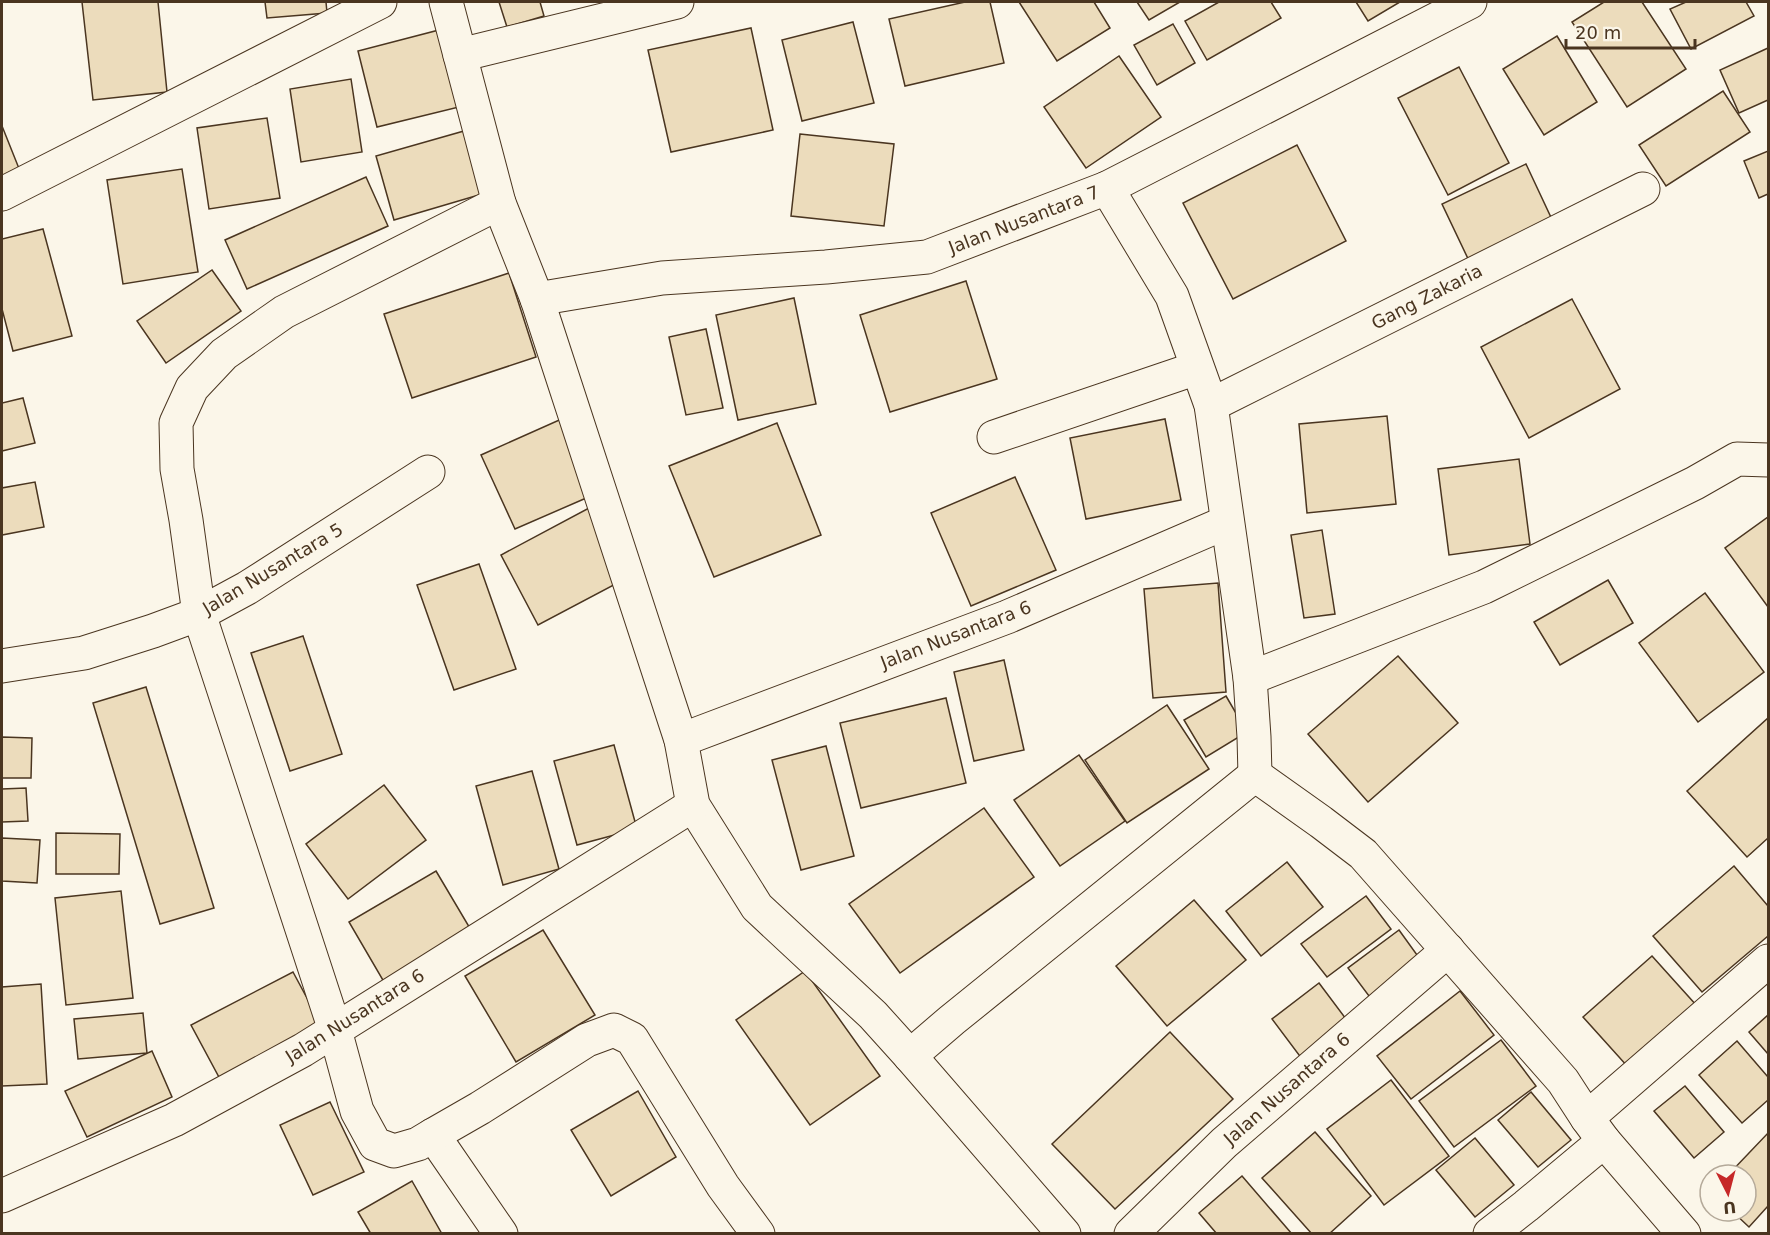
<svg xmlns="http://www.w3.org/2000/svg" width="1770" height="1235" font-family="'DejaVu Sans',sans-serif">
  <style>
    .building { fill: #ecdcbc; stroke: #4a3520; stroke-width: 1.5 }
    .lines { fill: none; stroke-linecap: round; stroke-linejoin: round }
    .street-casing { stroke: #4a3520; stroke-width: 35 }
    .street { stroke: #fbf6e9; stroke-width: 33 }
    .labels { text-anchor: middle; stroke-width: 4.5; stroke-linejoin: round; paint-order: stroke }
    .street-label { font-size: 18px; fill: #4a3520; stroke: #fbf6e9 }
  </style>
  <rect width="100%" height="100%" fill="#fbf6e9"/>
  <!-- building -->
  <g class="building">
    <polygon points="82,2 158,2 167,92 93,100"/>
    <polygon points="265,2 326,2 327,13 267,18"/>
    <polygon points="499,2 540,2 544,16 507,27"/>
    <polygon points="965,2 990,2 1004,63 905,86 889,19"/>
    <polygon points="1019,2 1094,2 1110,28 1057,61"/>
    <polygon points="1137,2 1180,2 1149,20"/>
    <polygon points="1219,2 1271,2 1281,18 1207,60 1185,21"/>
    <polygon points="1356,2 1400,2 1368,21"/>
    <polygon points="1604,2 1642,2 1686,69 1627,107 1572,22"/>
    <polygon points="1686,2 1746,2 1754,16 1691,49 1670,9"/>
    <polygon points="853,22 874,103 802,121 782,40"/>
    <polygon points="1173,24 1195,63 1157,85 1134,45"/>
    <polygon points="751,28 773,130 671,152 648,50"/>
    <polygon points="439,30 459,107 377,127 358,51"/>
    <polygon points="1557,36 1597,102 1544,135 1503,69"/>
    <polygon points="1768,48 1768,100 1739,113 1720,70"/>
    <polygon points="1119,56 1161,117 1086,168 1044,107"/>
    <polygon points="1459,67 1509,163 1448,195 1398,98"/>
    <polygon points="351,79 362,152 301,162 290,89"/>
    <polygon points="1723,91 1750,132 1666,186 1639,145"/>
    <polygon points="267,118 280,198 209,209 197,128"/>
    <polygon points="2,126 20,171 2,178"/>
    <polygon points="471,129 489,192 394,220 376,156"/>
    <polygon points="800,134 894,144 884,226 791,216"/>
    <polygon points="1297,145 1346,241 1233,299 1183,203"/>
    <polygon points="1768,151 1768,194 1759,198 1744,161"/>
    <polygon points="1526,164 1555,226 1471,265 1442,204"/>
    <polygon points="182,169 198,272 123,284 107,180"/>
    <polygon points="366,177 388,226 247,289 225,240"/>
    <polygon points="43,229 72,336 13,351 2,309 2,239"/>
    <polygon points="212,270 241,311 166,363 137,321"/>
    <polygon points="509,273 536,357 412,398 384,314"/>
    <polygon points="966,281 997,379 890,412 860,315"/>
    <polygon points="794,298 816,404 738,420 716,315"/>
    <polygon points="1572,299 1620,389 1529,438 1481,347"/>
    <polygon points="706,329 723,408 686,415 669,337"/>
    <polygon points="23,398 35,443 2,451 2,403"/>
    <polygon points="1387,416 1396,504 1307,513 1299,424"/>
    <polygon points="566,417 600,492 515,529 481,455"/>
    <polygon points="1165,419 1181,500 1086,519 1070,438"/>
    <polygon points="777,423 821,535 714,577 669,466"/>
    <polygon points="1519,459 1530,544 1449,555 1438,469"/>
    <polygon points="1015,477 1056,570 971,606 931,513"/>
    <polygon points="35,482 44,527 2,535 2,488"/>
    <polygon points="589,508 627,578 538,625 501,555"/>
    <polygon points="1768,517 1768,607 1725,548"/>
    <polygon points="1322,530 1335,614 1304,618 1291,535"/>
    <polygon points="479,564 516,669 454,690 417,585"/>
    <polygon points="1608,580 1633,623 1560,665 1534,622"/>
    <polygon points="1218,583 1226,692 1153,698 1144,589"/>
    <polygon points="1705,593 1764,672 1698,722 1639,643"/>
    <polygon points="303,636 342,754 290,771 251,653"/>
    <polygon points="1398,656 1458,723 1368,802 1308,734"/>
    <polygon points="1004,660 1024,750 974,761 954,672"/>
    <polygon points="146,687 214,908 160,924 93,703"/>
    <polygon points="1226,696 1247,732 1206,757 1184,720"/>
    <polygon points="946,698 966,783 861,808 840,723"/>
    <polygon points="1167,705 1209,769 1127,823 1085,760"/>
    <polygon points="1768,718 1768,838 1747,857 1687,791"/>
    <polygon points="2,737 32,738 31,778 2,778"/>
    <polygon points="614,745 637,829 577,845 554,761"/>
    <polygon points="826,746 854,856 801,870 772,760"/>
    <polygon points="1079,755 1125,821 1060,866 1014,800"/>
    <polygon points="532,771 559,869 503,885 476,786"/>
    <polygon points="384,785 426,840 348,899 306,844"/>
    <polygon points="26,788 28,821 2,822 2,789"/>
    <polygon points="984,808 1034,877 900,973 849,904"/>
    <polygon points="56,833 120,834 119,874 56,874"/>
    <polygon points="2,838 40,840 37,883 2,881"/>
    <polygon points="1287,862 1323,907 1261,956 1226,911"/>
    <polygon points="1734,866 1768,906 1768,936 1702,992 1653,936"/>
    <polygon points="436,871 471,930 384,982 349,922"/>
    <polygon points="121,891 133,998 66,1005 55,898"/>
    <polygon points="1366,896 1391,929 1327,977 1301,944"/>
    <polygon points="1194,900 1246,960 1167,1026 1116,966"/>
    <polygon points="543,930 595,1015 516,1062 465,976"/>
    <polygon points="1399,930 1425,966 1375,1004 1348,968"/>
    <polygon points="1652,956 1697,1006 1628,1067 1583,1017"/>
    <polygon points="805,971 880,1076 810,1125 736,1020"/>
    <polygon points="293,972 322,1026 220,1079 191,1025"/>
    <polygon points="1319,983 1349,1023 1302,1059 1272,1019"/>
    <polygon points="41,984 47,1084 2,1086 2,987"/>
    <polygon points="1460,991 1494,1035 1411,1099 1377,1056"/>
    <polygon points="143,1013 147,1053 78,1059 74,1019"/>
    <polygon points="1768,1015 1768,1054 1749,1032"/>
    <polygon points="1170,1032 1233,1099 1115,1209 1052,1144"/>
    <polygon points="1501,1040 1536,1086 1454,1147 1419,1101"/>
    <polygon points="1737,1041 1768,1077 1768,1100 1742,1123 1699,1075"/>
    <polygon points="152,1051 172,1097 87,1137 65,1091"/>
    <polygon points="1391,1080 1449,1156 1384,1205 1327,1129"/>
    <polygon points="1685,1086 1724,1132 1694,1158 1654,1111"/>
    <polygon points="638,1091 676,1157 611,1196 571,1130"/>
    <polygon points="1531,1092 1571,1140 1538,1167 1498,1120"/>
    <polygon points="330,1102 364,1172 313,1195 280,1125"/>
    <polygon points="1315,1132 1371,1196 1329,1234 1312,1234 1262,1178"/>
    <polygon points="1768,1133 1768,1206 1749,1227 1732,1211 1746,1211 1746,1175 1728,1175"/>
    <polygon points="1475,1138 1514,1185 1475,1217 1436,1170"/>
    <polygon points="1242,1176 1292,1234 1217,1234 1199,1213"/>
    <polygon points="412,1181 442,1234 371,1234 358,1212"/>
  </g>
  <g class="lines">
    <defs>
      <g id="street">
        <polyline points="446,2 499,203 537,299 681,740 693,805 757,907 873,1015 910,1056 1064,1234"/>
        <polyline points="460,55 677,2"/>
        <polyline points="1107,188 1172,296 1211,405 1250,678 1254,737 1255,775"/>
        <polyline points="2,194 380,2"/>
        <polyline points="499,203 284,312 224,354 192,388 176,423 177,469 186,520 199,614 335,1030 357,1111 375,1144 394,1151 418,1144 433,1135 501,1234"/>
        <polyline points="537,299 662,278 826,267 927,257 1107,188 1470,2"/>
        <polyline points="1211,405 1643,189"/>
        <polyline points="994,437 1197,368"/>
        <polyline points="2,666 84,653 153,631 199,614 247,588 428,472"/>
        <polyline points="1250,678 1484,587 1695,483 1737,459 1768,460"/>
        <polyline points="681,740 1007,617 1227,522"/>
        <polyline points="1255,775 1321,822 1363,854 1563,1081 1587,1118 1768,961"/>
        <polyline points="910,1056 952,1020 1255,775"/>
        <polyline points="1587,1118 1604,1141 1684,1234"/>
        <polyline points="433,1135 480,1108 587,1040 614,1030 632,1039 723,1186 758,1234"/>
        <polyline points="2,1196 174,1120 303,1050 693,805"/>
        <polyline points="1131,1234 1224,1143 1448,950"/>
        <polyline points="1490,1234 1526,1206 1604,1141"/>
      </g>
    </defs>
    <!-- street casing -->
    <use href="#street" class="street-casing"/>
    <!-- street -->
    <use href="#street" class="street"/>
  </g>
  <g class="labels">
    <!-- street labels -->
    <g class="street-label">
      <text transform="translate(1024 220) rotate(-21)" y="6">Jalan Nusantara 7</text>
      <text transform="translate(1427 297) rotate(-27)" y="6">Gang Zakaria</text>
      <text transform="translate(273 569) rotate(-31)" y="6">Jalan Nusantara 5</text>
      <text transform="translate(956 635) rotate(-21)" y="6">Jalan Nusantara 6</text>
      <text transform="translate(355 1016) rotate(-32)" y="6">Jalan Nusantara 6</text>
      <text transform="translate(1287 1089) rotate(-41)" y="6">Jalan Nusantara 6</text>
    </g>
  </g>
  <!-- border -->
  <rect width="1770" height="1235" fill="none" stroke="#4a3520" stroke-width="6"/>
  <!-- north arrow -->
  <g transform="translate(1728 1193) rotate(174)"><circle r="28" fill="#fbf6e9" stroke="#b4a999" stroke-width="1.5"/>
  <path d="M0-4.5L10 22L0 15L-10 22Z" fill="#c62828"/>
  <text y="-9" font-size="16" font-weight="bold" text-anchor="middle" fill="#4a3520">U</text>
  </g>
  <!-- scale -->
  <path d="M1566 39v9h129v-9" fill="none" stroke="#4a3520" stroke-width="3"/>
  <text x="1575" y="39" font-size="18" fill="#4a3520" stroke="#fbf6e9" stroke-width="4.5" paint-order="stroke">20 m</text>
</svg>
